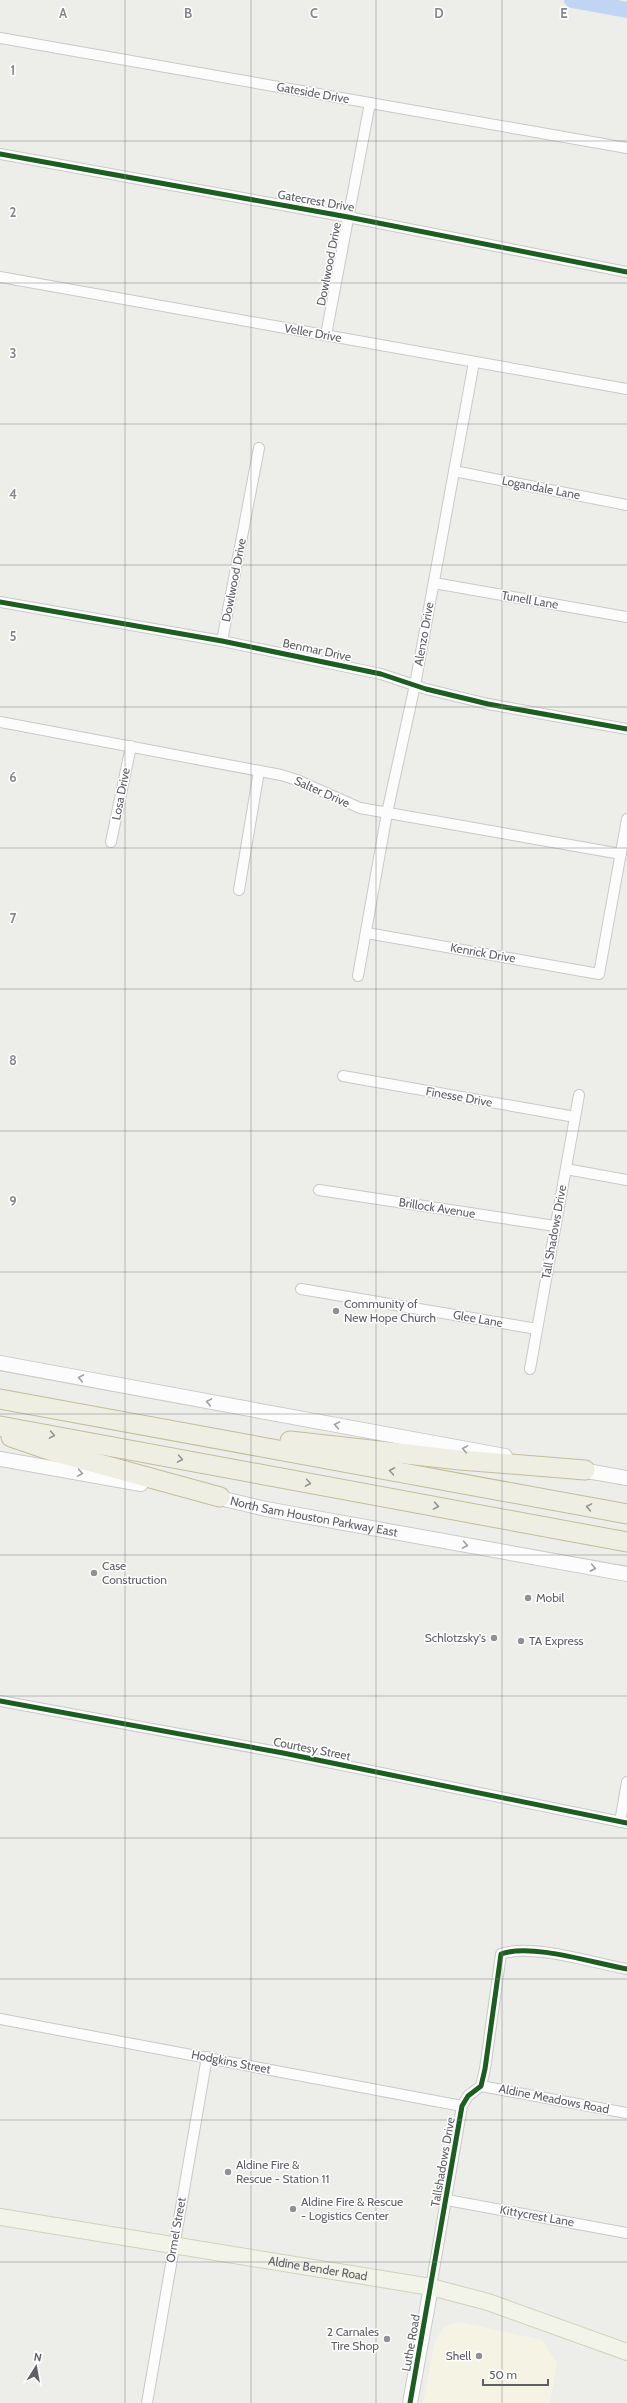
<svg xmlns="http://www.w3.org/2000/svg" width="627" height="2403" font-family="Cabin,sans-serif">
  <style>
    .commercial { fill: #f5f4e4 }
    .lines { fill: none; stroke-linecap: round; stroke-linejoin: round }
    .river { stroke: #c0d4f4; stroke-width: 16 }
    .street-casing { stroke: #c9c9c9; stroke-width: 12 }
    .secondary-casing { stroke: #cacbcb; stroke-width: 16 }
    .primary-casing { stroke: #d3d1b9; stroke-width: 18 }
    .highway-casing { stroke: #c3be98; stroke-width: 21 }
    .street { stroke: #fcfcfc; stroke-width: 10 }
    .secondary { stroke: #fcfcfc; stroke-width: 14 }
    .primary { stroke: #f2f3e9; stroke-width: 16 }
    .highway { stroke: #efeee3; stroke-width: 19 }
    .cycleway-casing { stroke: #fff; stroke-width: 8 }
    .cycleway { stroke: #1b5e20; stroke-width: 5 }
    .oneway { stroke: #9d9ea2 }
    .oneway2 { stroke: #919292 }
    .grid { fill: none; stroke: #86878b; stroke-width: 1; stroke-opacity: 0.55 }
    .poi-dot { fill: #909194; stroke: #fff; stroke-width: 1.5 }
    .labels { text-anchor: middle; stroke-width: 3; stroke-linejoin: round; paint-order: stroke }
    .street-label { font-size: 12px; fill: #5e6066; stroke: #fff }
    .poi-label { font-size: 12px; fill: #5e6066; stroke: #fff; text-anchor: start }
    .grid-label { font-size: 13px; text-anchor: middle; font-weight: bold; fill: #86878b; stroke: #fff; stroke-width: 3; stroke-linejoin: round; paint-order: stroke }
  </style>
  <rect width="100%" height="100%" fill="#edede9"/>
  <!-- commercial -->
  <polygon class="commercial" points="461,2322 542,2340 557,2363 550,2403 423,2403 435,2340 445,2326"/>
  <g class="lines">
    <!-- river -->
    <polyline class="river" points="572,0 627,10"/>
    <defs>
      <g id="street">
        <polyline points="0,38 627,148"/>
        <polyline points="0,154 348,217 627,272"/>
        <polyline points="0,277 627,389"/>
        <polyline points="326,335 370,103"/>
        <polyline points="454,471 627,505"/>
        <polyline points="434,583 627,617"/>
        <polyline points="0,602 222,641 381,674 426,689 488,704 627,729"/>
        <polyline points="222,641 259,448"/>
        <polyline points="0,722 281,775 297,780 360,808 621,854"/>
        <polyline points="111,842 131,746"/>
        <polyline points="239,890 259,771"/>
        <polyline points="367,933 599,974 627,819"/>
        <polyline points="358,976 387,813 415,685 474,362"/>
        <polyline points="343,1076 575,1117"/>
        <polyline points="566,1169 627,1180"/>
        <polyline points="319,1190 555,1226"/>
        <polyline points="301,1289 537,1329"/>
        <polyline points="530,1369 579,1095"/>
        <polyline points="0,1701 283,1753 627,1823"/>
        <polyline points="620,1822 627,1782"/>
        <polyline points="0,2019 462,2106"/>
        <polyline points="481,2086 627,2113"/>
        <polyline points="447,2200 627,2233"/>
        <path d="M431,2287l31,-181 6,-10 13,-10 4,-17 16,-115c31,-11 92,9 126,15"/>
        <polyline points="147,2403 207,2057"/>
      </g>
      <g id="secondary">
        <polyline points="0,1363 505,1456"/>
        <polyline points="0,1459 141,1484"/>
        <polyline points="576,1469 627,1478"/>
        <path id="s1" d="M211,1496l55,13 361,65"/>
        <polyline points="410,2403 431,2287"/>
      </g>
      <g id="primary">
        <path id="s2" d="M0,2217l431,70 57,15 139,50"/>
      </g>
      <g id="highway">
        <polyline points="0,1399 627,1514"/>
        <polyline points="0,1426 627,1542"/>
        <polyline points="11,1437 52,1451 220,1497"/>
        <polyline points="290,1441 460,1460 585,1470"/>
      </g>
    </defs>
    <!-- street casing -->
    <use href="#street" class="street-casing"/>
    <!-- secondary casing -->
    <use href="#secondary" class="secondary-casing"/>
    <!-- primary casing -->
    <use href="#primary" class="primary-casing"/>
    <!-- highway casing -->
    <use href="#highway" class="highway-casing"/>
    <!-- street -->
    <use href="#street" class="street"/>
    <!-- secondary -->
    <use href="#secondary" class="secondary"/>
    <!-- primary -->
    <use href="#primary" class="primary"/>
    <!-- highway -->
    <use href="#highway" class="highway"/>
    <defs>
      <g id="cycleway">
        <polyline points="0,154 348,217 627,272"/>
        <polyline points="0,602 222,641 381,674 426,689 488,704 627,729"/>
        <polyline points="0,1701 283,1753 627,1823"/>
        <path d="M410,2403l52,-297 6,-10 13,-10 4,-17 16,-115c31,-11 92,9 126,15"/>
      </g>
    </defs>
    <!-- cycleway casing -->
    <use href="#cycleway" class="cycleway-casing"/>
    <!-- cycleway -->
    <use href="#cycleway" class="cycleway"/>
  </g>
  <!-- one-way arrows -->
  <defs><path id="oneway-chevron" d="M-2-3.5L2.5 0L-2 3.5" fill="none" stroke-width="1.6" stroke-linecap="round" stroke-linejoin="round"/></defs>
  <g class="oneway">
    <use href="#oneway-chevron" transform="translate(81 1378) rotate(-170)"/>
    <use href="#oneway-chevron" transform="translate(209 1402) rotate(-170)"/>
    <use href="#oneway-chevron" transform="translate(337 1425) rotate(-170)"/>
    <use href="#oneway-chevron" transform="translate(465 1449) rotate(-170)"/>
    <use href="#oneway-chevron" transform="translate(80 1473) rotate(10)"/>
    <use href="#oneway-chevron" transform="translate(465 1545) rotate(10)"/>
    <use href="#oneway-chevron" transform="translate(593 1568) rotate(11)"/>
  </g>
  <g class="oneway2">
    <use href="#oneway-chevron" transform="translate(52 1435) rotate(10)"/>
    <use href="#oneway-chevron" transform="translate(180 1459) rotate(10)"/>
    <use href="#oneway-chevron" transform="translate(392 1471) rotate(-170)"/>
    <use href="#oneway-chevron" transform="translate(308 1483) rotate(10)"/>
    <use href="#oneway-chevron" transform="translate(436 1506) rotate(10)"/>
    <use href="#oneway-chevron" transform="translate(589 1507) rotate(-170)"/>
  </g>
  <!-- grid -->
  <path class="grid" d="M125,0v2403M251,0v2403M376,0v2403M502,0v2403M0,141h627M0,283h627M0,424h627M0,565h627M0,707h627M0,848h627M0,989h627M0,1131h627M0,1272h627M0,1414h627M0,1555h627M0,1696h627M0,1838h627M0,1979h627M0,2120h627M0,2262h627"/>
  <!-- markers -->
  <g class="poi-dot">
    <circle cx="336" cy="1311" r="4"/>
    <circle cx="94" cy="1573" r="4"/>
    <circle cx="528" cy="1598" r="4"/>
    <circle cx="494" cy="1638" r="4"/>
    <circle cx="521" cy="1641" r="4"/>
    <circle cx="228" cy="2172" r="4"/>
    <circle cx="293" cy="2209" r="4"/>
    <circle cx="387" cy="2339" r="4"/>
    <circle cx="479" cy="2356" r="4"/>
  </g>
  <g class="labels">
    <!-- street labels -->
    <g class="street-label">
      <text transform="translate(313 93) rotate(10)" y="4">Gateside Drive</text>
      <text transform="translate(316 201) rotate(10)" y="4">Gatecrest Drive</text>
      <text transform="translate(329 264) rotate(-79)" y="4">Dowlwood Drive</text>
      <text transform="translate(313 333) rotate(10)" y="4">Veller Drive</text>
      <text transform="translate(541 488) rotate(11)" y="4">Logandale Lane</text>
      <text transform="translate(234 580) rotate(-79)" y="4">Dowlwood Drive</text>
      <text transform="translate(530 600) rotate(10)" y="4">Tunell Lane</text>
      <text transform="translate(424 634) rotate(-80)" y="4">Alenzo Drive</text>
      <text transform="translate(317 650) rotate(12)" y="4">Benmar Drive</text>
      <text transform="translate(322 792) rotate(24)" y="4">Salter Drive</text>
      <text transform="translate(121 794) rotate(-79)" y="4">Losa Drive</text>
      <text transform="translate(483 953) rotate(10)" y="4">Kenrick Drive</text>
      <text transform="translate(459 1097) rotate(10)" y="4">Finesse Drive</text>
      <text transform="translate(437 1208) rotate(9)" y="4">Brillock Avenue</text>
      <text transform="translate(554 1232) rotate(-80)" y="4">Tall Shadows Drive</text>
      <text transform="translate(478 1319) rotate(10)" y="4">Glee Lane</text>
      <text dy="4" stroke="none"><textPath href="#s1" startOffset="105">North Sam Houston Parkway East</textPath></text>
      <text transform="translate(312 1749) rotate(11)" y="4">Courtesy Street</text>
      <text transform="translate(231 2062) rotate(11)" y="4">Hodgkins Street</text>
      <text transform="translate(554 2099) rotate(11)" y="4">Aldine Meadows Road</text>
      <text transform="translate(443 2162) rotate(-80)" y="4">Tallshadows Drive</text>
      <text transform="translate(537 2216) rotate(10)" y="4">Kittycrest Lane</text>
      <text transform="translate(176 2230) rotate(-80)" y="4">Ormel Street</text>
      <text dy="4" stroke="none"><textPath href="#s2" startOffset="322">Aldine Bender Road</textPath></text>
      <text transform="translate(411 2343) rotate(-80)" y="4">Luthe Road</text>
    </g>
    <!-- poi labels -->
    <g class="poi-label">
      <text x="344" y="1308">Community of<tspan x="344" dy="14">New Hope Church</tspan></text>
      <text x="102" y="1570">Case<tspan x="102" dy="14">Construction</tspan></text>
      <text x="536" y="1602">Mobil</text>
      <text x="486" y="1642" text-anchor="end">Schlotzsky's</text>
      <text x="529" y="1645">TA Express</text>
      <text x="236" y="2169">Aldine Fire &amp;<tspan x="236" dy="14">Rescue - Station 11</tspan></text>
      <text x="301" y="2206">Aldine Fire &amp; Rescue<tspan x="301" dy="14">- Logistics Center</tspan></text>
      <text x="379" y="2336" text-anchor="end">2 Carnales<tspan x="379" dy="14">Tire Shop</tspan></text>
      <text x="471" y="2360" text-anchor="end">Shell</text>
    </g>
  </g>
  <g class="grid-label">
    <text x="63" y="18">A</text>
    <text x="188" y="18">B</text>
    <text x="314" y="18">C</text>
    <text x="439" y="18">D</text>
    <text x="564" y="18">E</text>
    <text x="13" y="75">1</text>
    <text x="13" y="217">2</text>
    <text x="13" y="358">3</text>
    <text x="13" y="499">4</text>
    <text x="13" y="641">5</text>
    <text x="13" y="782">6</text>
    <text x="13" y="923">7</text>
    <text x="13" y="1065">8</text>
    <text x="13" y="1206">9</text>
  </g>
  <!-- north arrow -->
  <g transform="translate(36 2367) rotate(11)" stroke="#ffffff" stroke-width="3" paint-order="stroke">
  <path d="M0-3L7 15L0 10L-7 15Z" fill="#5e6066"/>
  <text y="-6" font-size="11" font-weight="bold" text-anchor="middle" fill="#5e6066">N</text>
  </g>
  <!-- scale -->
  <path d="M483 2379v6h65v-6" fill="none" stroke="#5e6066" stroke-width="2"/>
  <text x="489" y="2379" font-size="12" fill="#5e6066" stroke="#ffffff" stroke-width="3" paint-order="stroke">50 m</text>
</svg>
